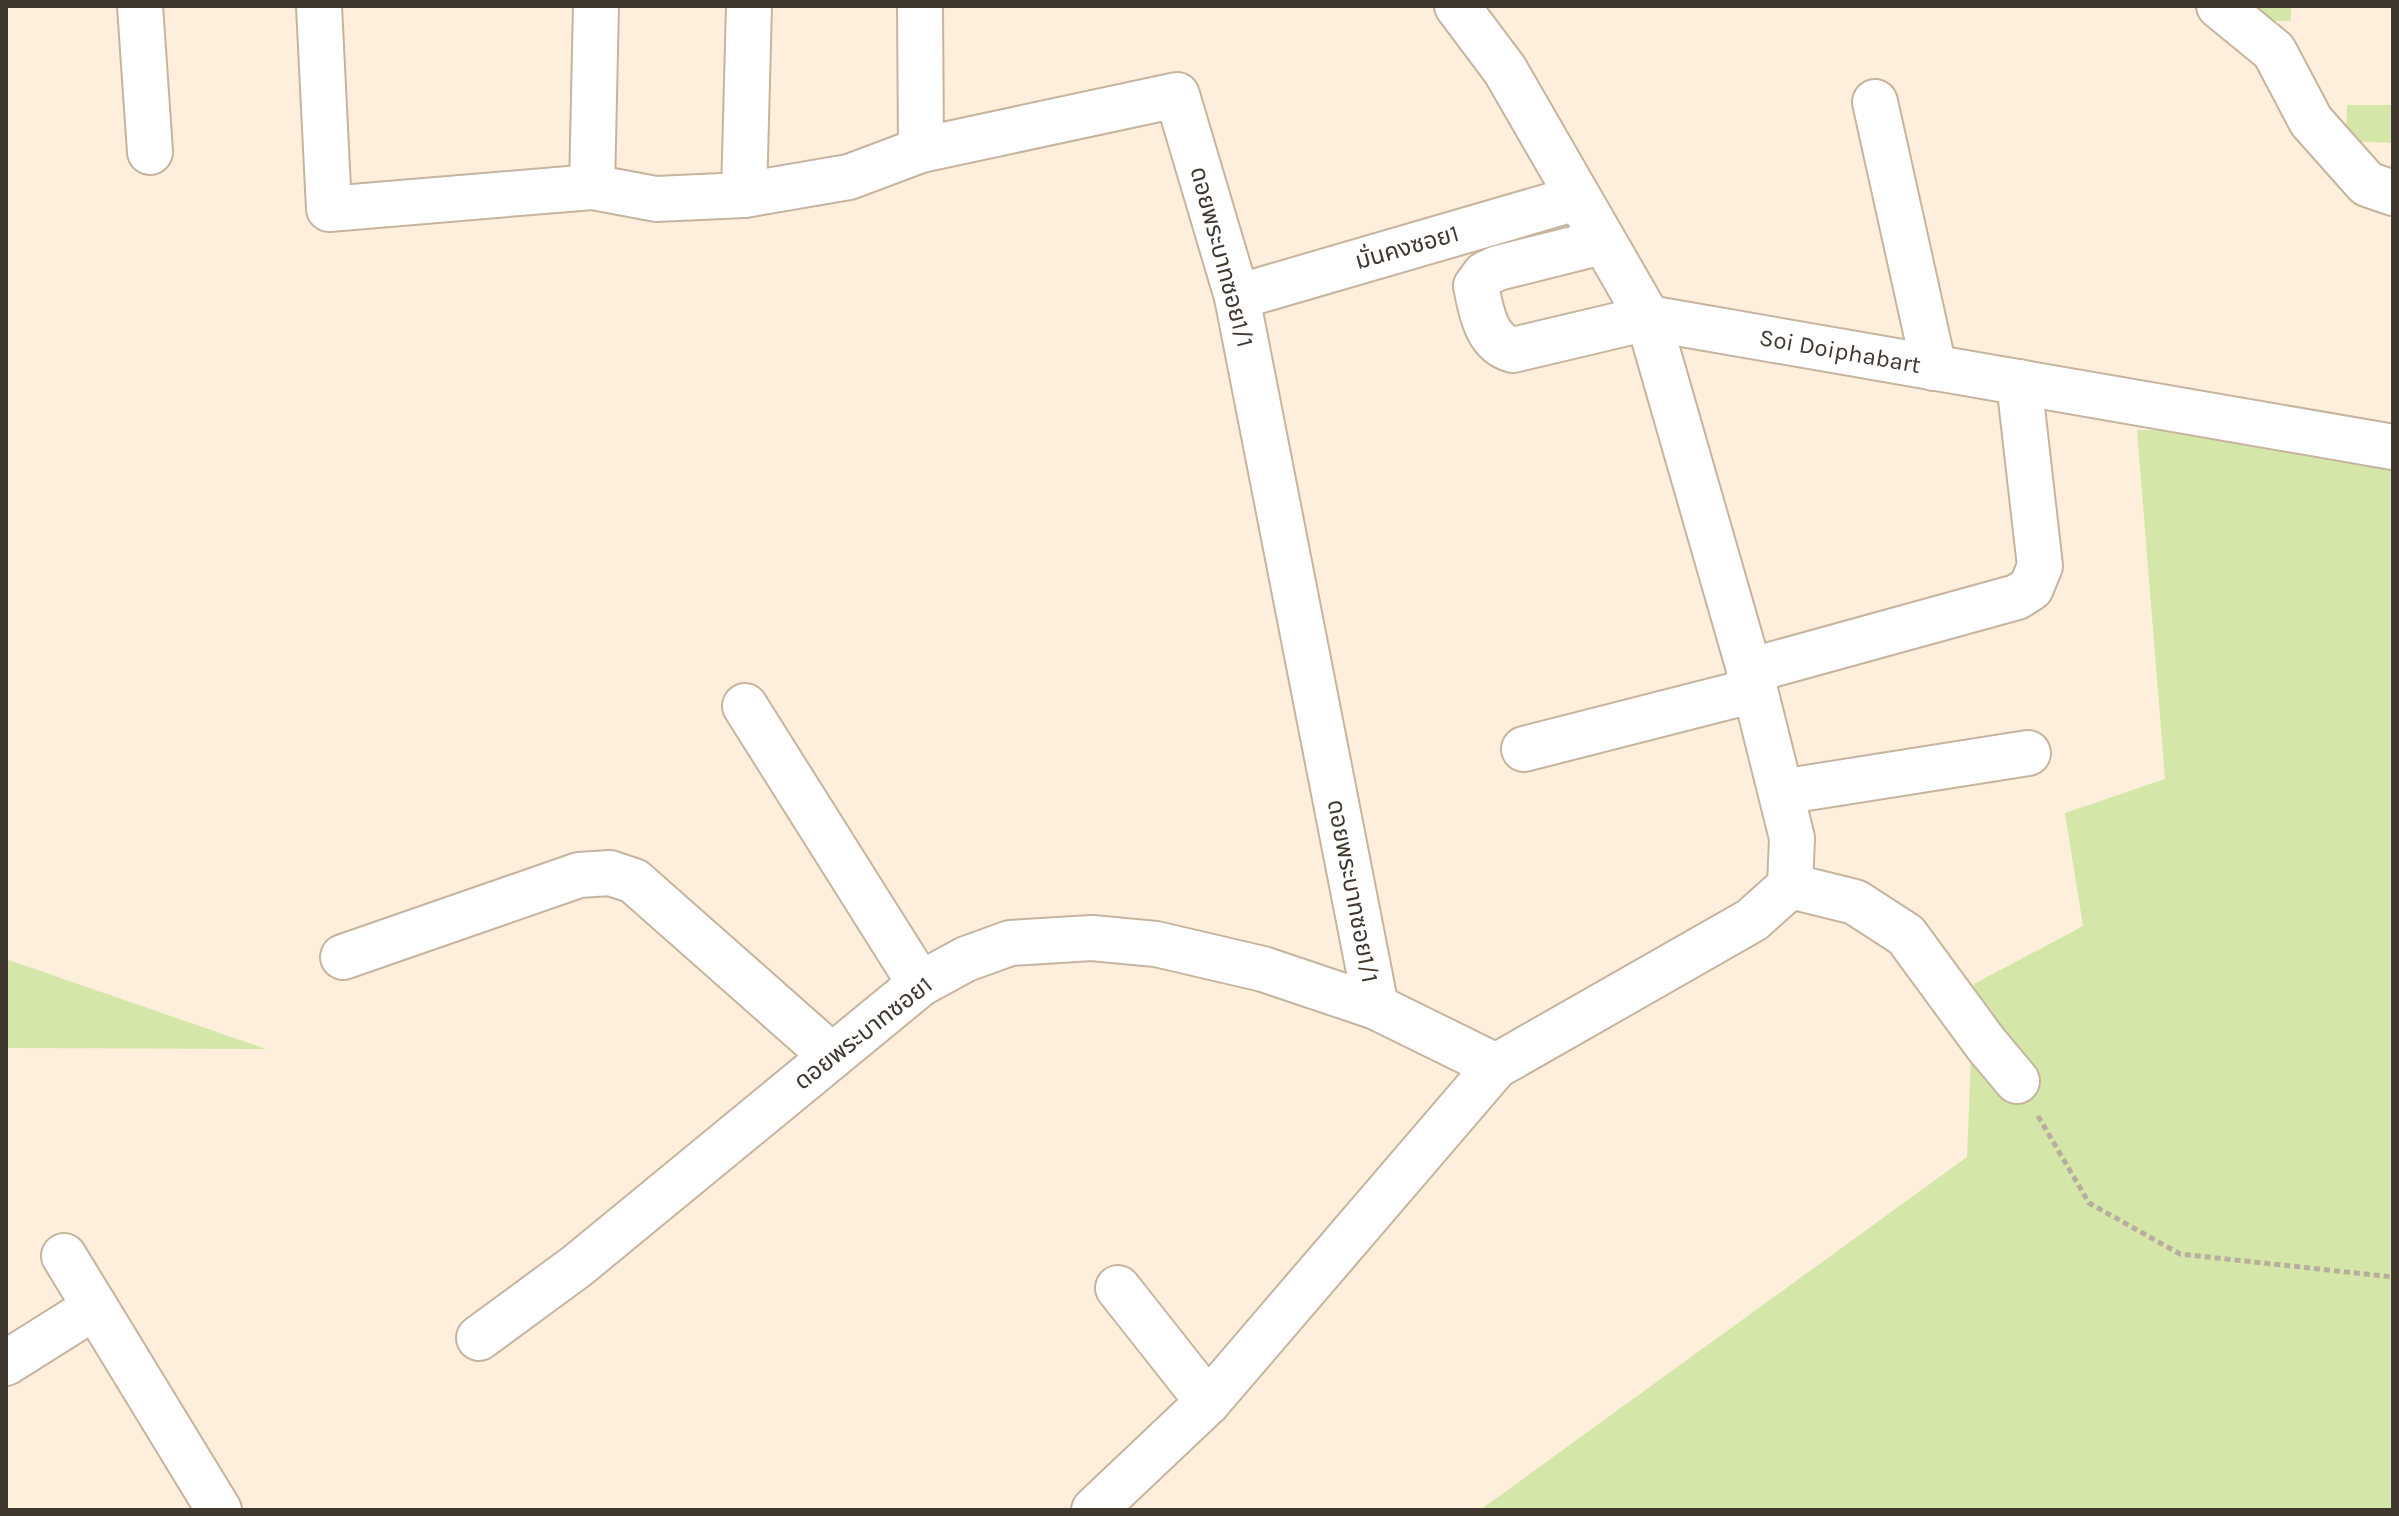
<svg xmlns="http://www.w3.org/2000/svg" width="2399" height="1516" font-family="Karla,'Noto Sans Thai',sans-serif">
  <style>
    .green { fill: #d4e7a9 }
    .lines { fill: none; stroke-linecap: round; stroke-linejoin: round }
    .minor-casing { stroke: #c6b49e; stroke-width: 48 }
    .path { stroke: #b9ad9e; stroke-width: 5; stroke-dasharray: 6 4; stroke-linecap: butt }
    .minor { stroke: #fff; stroke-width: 44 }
    .labels { text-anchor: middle; stroke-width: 6; stroke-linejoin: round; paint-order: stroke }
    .street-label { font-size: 24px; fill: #40382f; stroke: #fff }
  </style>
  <rect width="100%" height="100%" fill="#feefdd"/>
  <!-- green -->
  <g class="green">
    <polygon points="2251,6 2291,6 2291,21 2250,21"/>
    <polygon points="2347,105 2393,105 2393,143 2346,141"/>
    <polygon points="2137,430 2393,434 2393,1510 1480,1510 1967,1157 1974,984 2083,926 2065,813 2165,779"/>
    <polygon points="6,959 266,1049 6,1048"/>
  </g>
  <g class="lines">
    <defs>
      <g id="minor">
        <polyline points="140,6 150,152"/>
        <polyline points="319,6 329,209 592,187 656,199 744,195 849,177 921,150 1177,95 1237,297 1376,1007"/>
        <polyline points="920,6 921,150"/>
        <polyline points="2219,6 2274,51 2311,121 2367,184 2393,193"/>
        <polyline points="1875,102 1934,368"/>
        <polyline points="592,187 596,6"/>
        <polyline points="744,195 749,6"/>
        <path d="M1602,242l-104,26 -13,6 -9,12c5,25 10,57 37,64l135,-32 745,129"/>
        <polyline points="1237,297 1577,198"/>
        <polyline points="1749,671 2017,597 2031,588 2040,566 2019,382"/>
        <polyline points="745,706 920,984"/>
        <polyline points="1524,749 1755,690"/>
        <polyline points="1781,792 2028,753"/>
        <polyline points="1790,886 1855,902 1906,935 1986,1044 2017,1081"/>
        <polyline points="343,957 579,875 610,873 634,881 832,1056"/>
        <polyline points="64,1256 219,1510"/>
        <polyline points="1118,1288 1208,1402"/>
        <polyline points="479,1338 577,1266 920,984 966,959 1010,943 1092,938 1156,944 1263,969 1376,1007 1496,1066"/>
        <polyline points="6,1363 95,1307"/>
        <polyline points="1094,1510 1208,1402 1496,1066 1752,920 1790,886 1792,838 1755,690 1648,318 1505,70 1457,6"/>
      </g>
    </defs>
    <!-- minor casing -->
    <use href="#minor" class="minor-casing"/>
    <!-- path -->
    <polyline class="path" points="2038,1116 2089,1203 2180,1254 2393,1277"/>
    <!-- minor -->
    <use href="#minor" class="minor"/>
  </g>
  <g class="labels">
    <!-- street labels -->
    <g class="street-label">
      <text transform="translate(1407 247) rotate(-16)" y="8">มั่นคงซอย1</text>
      <text transform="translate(1222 257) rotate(75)" y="8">ดอยพระบาทซอย1/1</text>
      <text transform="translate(1840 351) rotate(10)" y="8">Soi Doiphabart</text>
      <text transform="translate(1353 891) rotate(79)" y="8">ดอยพระบาทซอย1/1</text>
      <text transform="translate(863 1033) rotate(-38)" y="8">ดอยพระบาทซอย1</text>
    </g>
  </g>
  <!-- border -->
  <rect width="2399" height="1516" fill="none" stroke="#40382f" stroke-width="16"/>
</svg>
